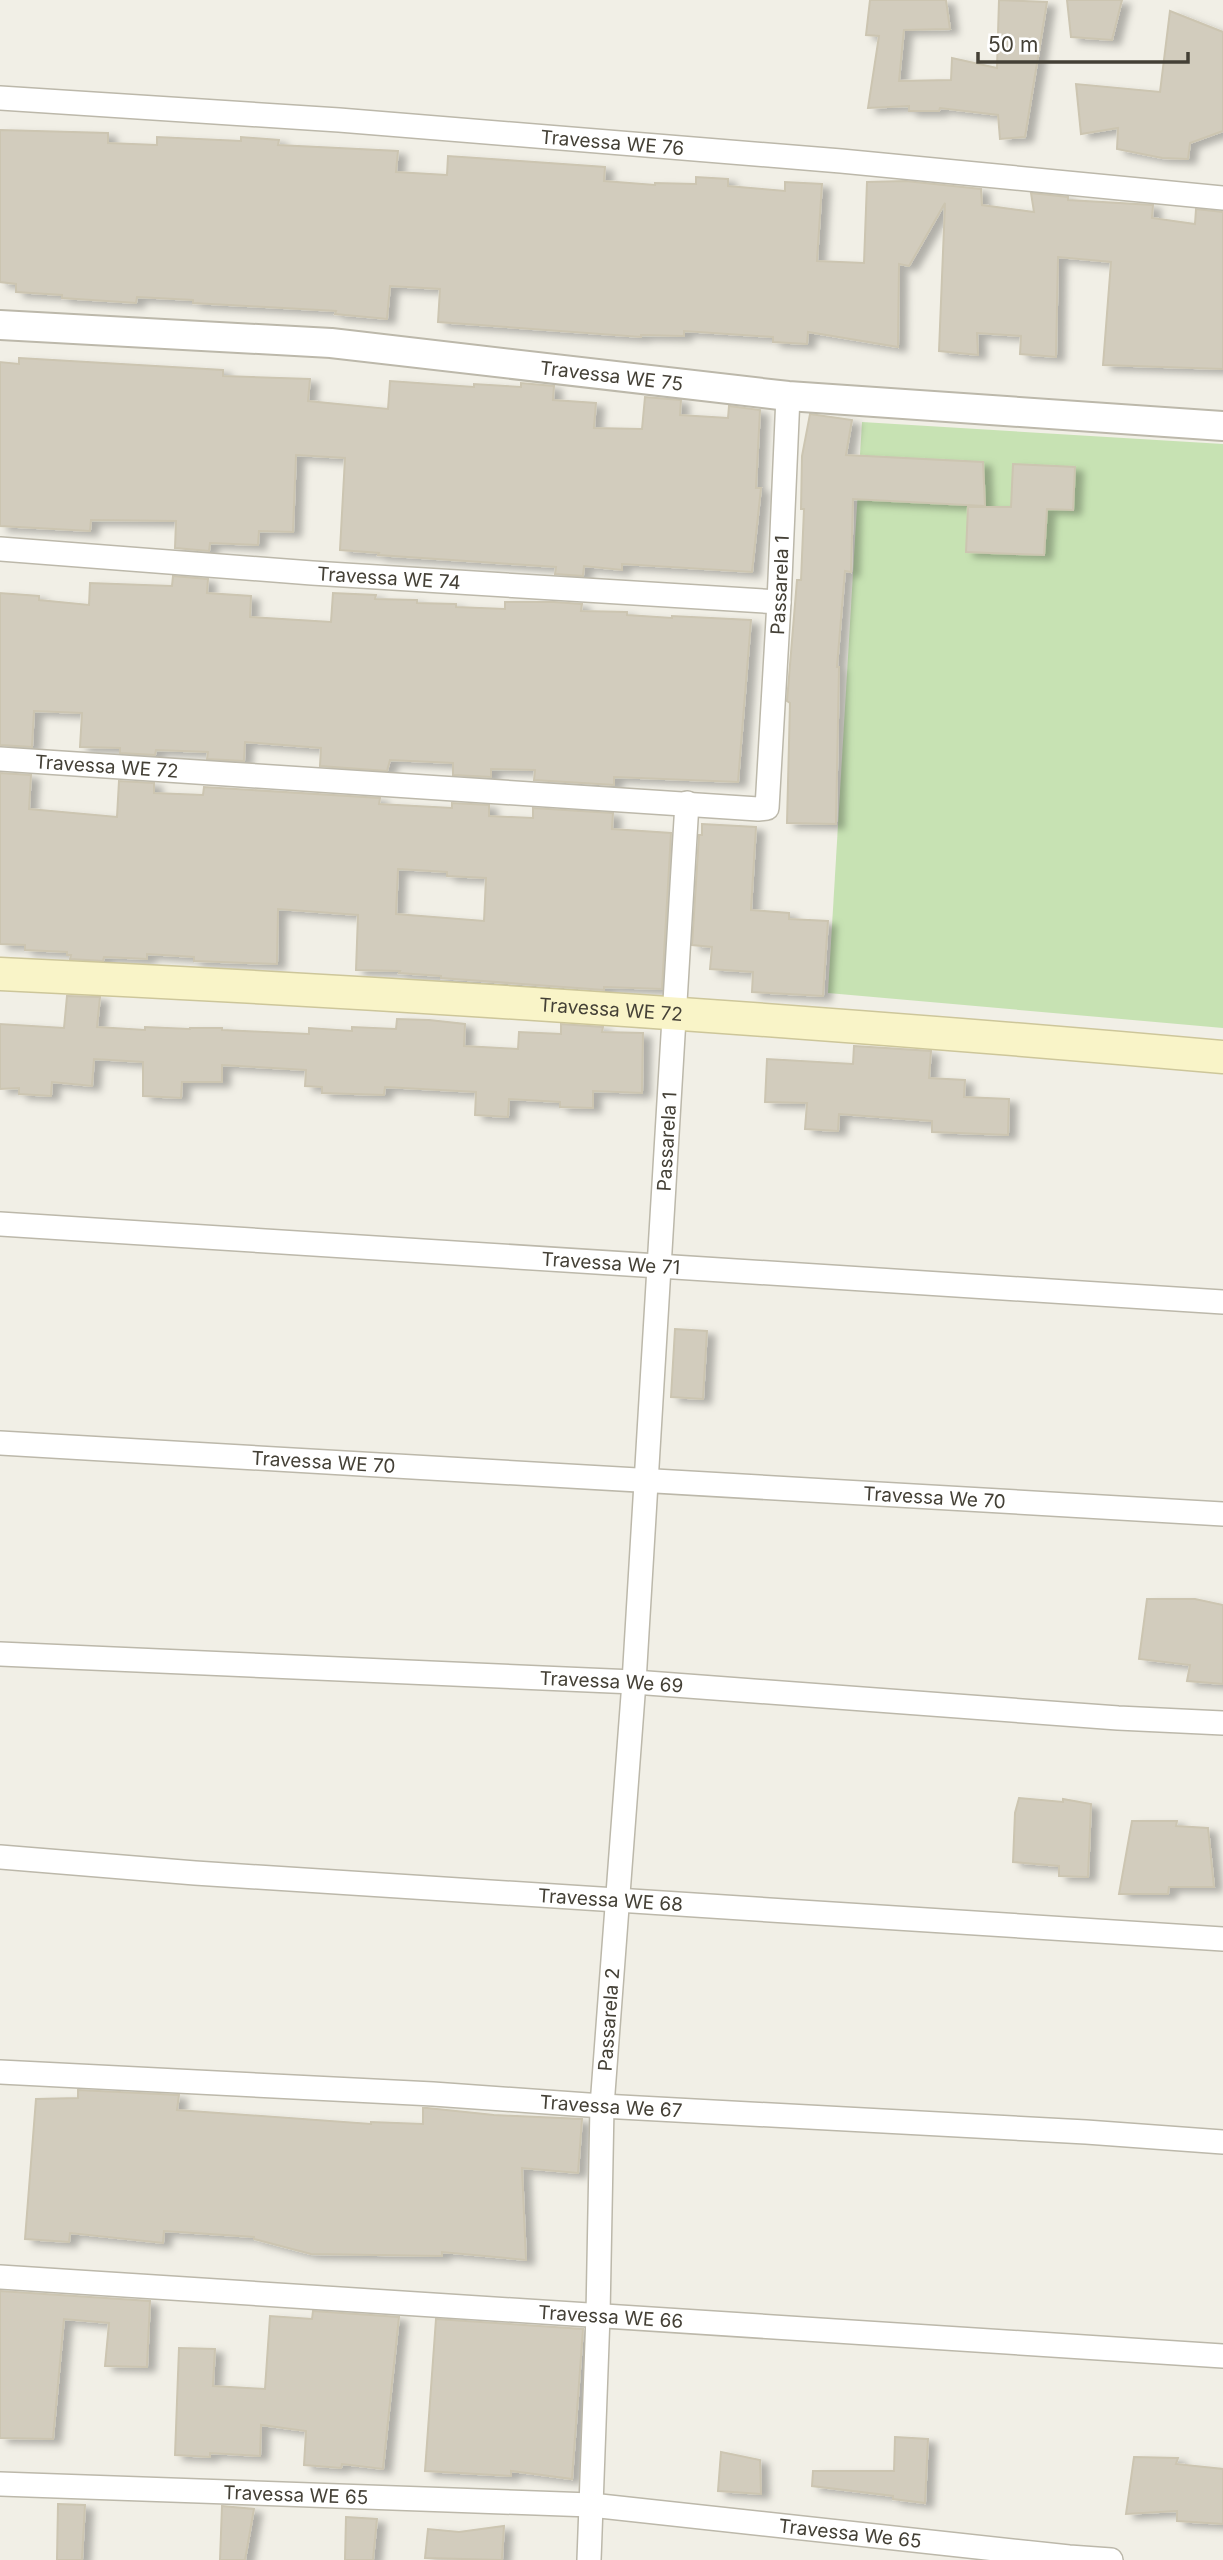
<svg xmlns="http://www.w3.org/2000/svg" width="1223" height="2560" font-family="Inter,sans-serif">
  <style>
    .green { fill: #c7e2b3 }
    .building { fill: #d2ccbd; stroke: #ccc5b1; stroke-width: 2; fill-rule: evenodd; filter: url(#shadow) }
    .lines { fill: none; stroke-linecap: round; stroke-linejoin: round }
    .minor-casing { stroke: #bcb8aa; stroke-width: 26 }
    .tertiary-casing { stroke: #bcb8aa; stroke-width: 32 }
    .secondary-casing { stroke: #cdc69a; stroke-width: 35 }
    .minor { stroke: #fff; stroke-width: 23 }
    .tertiary { stroke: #fff; stroke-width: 28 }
    .secondary { stroke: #f9f4c8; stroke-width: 32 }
    .labels { text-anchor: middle; stroke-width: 7; stroke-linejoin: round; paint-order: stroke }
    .street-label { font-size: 19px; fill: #444036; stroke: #fff }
  </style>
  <defs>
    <filter id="shadow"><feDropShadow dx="8" dy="4.5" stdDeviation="3.5" flood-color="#0004"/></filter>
  </defs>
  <rect width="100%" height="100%" fill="#f1efe6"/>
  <!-- green -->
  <polygon class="green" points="862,422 1223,444 1223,1028 828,993"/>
  <!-- building -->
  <g class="building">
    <polygon points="870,0 946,0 950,29 904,30 899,81 951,80 952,58 997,68 999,0 1047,2 1025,137 1000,139 998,115 940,108 939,111 909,111 909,106 868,108 879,36 866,35"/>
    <polygon points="1067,0 1122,0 1112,40 1071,37"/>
    <polygon points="1170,11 1223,32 1223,131 1190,143 1188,159 1162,158 1117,149 1118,128 1081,134 1076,84 1160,92"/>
    <polygon points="0,130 108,133 108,143 157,145 157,137 241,141 241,137 279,140 278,145 398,151 396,172 447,175 448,156 605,167 604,181 655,185 655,183 696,184 696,177 728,179 728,186 785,191 785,182 822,184 817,261 864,263 867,182 906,181 981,189 982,205 1034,212 1031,193 1068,197 1068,200 1153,205 1152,218 1195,224 1196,209 1223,212 1223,369 1103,365 1111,262 1058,257 1056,357 1020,354 1021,336 977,333 978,355 939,351 945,203 909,266 899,264 898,347 808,332 807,344 773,342 773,337 684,331 684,336 641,335 641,337 438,322 440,289 390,286 387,319 335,314 336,311 193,303 193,300 137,297 136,303 62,298 62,295 16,292 16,284 0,282"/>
    <polygon points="19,358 223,370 223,376 310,379 308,401 388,409 390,381 474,387 474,384 521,387 521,383 554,386 553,400 596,403 594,428 642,429 645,397 681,400 680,415 728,418 729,406 760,410 756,488 761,488 752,572 622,564 622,570 584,566 583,576 555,574 556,567 378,555 379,553 340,550 345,458 296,455 293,532 259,531 258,545 210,543 209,551 175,548 176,521 91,520 90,531 0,526 0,362 19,364"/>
    <polygon points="810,414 852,420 846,455 983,462 985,506 853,499 851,572 845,571 837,667 839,667 836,824 787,823 790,703 787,701 797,580 801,580 804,509 801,509 802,456"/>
    <polygon points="1013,464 1075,467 1073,510 1047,509 1044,555 966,552 968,507 1011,507"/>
    <polygon points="173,576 208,579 207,593 251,596 250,617 331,622 333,593 376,595 375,599 417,600 417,603 456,604 456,607 505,609 505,602 554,602 582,604 581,611 627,612 627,615 672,618 672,616 751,620 738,782 614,777 614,785 534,780 535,770 491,769 491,777 453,775 453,763 390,760 387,771 320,766 321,748 245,742 244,761 207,759 208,752 156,750 155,755 120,753 120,748 80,747 82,713 34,711 32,747 0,745 0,593 39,596 39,600 89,605 90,583 172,586"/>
    <path d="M0,773l31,2 -2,34 88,8 2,-36 35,2v10l49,2 1,-8 176,11 -1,6 73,4v-5l37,2v11l44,2v-10l80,5 -1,16 59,4 -9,156 -58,-2v3l-163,-12v-2l-42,-3 1,-2 -44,-1 2,-55 -80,-6 -1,55 -83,-3v-4l-47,-3v5l-43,-2 -1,4 -33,-2 1,-4h-4v-3l-42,-2v-5l-25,-1zM398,869l49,3v4l39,2 -2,43 -88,-7z"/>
    <polygon points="702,824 756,827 751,910 789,913 789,919 828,921 823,996 752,992 753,972 710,969 712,947 692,945 699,835 702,835"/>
    <polygon points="67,996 100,997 97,1027 145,1030 145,1027 190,1029 190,1028 222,1028 222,1030 309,1034 309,1028 352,1031 352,1027 396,1029 397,1019 429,1020 465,1024 464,1046 518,1049 519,1032 561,1034 561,1024 603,1027 602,1032 643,1033 642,1093 593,1091 593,1108 560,1107 560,1102 509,1099 508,1117 475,1115 476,1092 385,1087 384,1095 322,1093 322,1087 305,1086 306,1070 222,1065 222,1082 182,1082 181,1098 143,1096 143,1062 94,1059 92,1086 52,1082 51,1096 19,1094 19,1088 0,1089 0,1024 64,1028"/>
    <polygon points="854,1046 931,1051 929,1078 965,1080 964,1097 1009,1099 1008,1135 932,1132 932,1121 839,1114 838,1131 805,1129 807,1103 765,1102 767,1059 853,1064"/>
    <polygon points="675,1329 707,1331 703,1399 671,1397"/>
    <polygon points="1147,1599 1195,1599 1223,1605 1223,1684 1187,1681 1190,1665 1139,1659"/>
    <polygon points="1019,1798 1063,1802 1063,1799 1091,1804 1088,1877 1059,1876 1059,1866 1013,1862 1015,1813"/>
    <polygon points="1132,1821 1177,1821 1176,1826 1208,1828 1214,1887 1169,1887 1168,1894 1119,1894"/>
    <polygon points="78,2090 179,2095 177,2110 371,2124 371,2122 423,2124 423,2108 427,2108 494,2115 582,2119 578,2173 522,2168 526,2260 442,2252 442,2256 311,2254 254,2239 254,2237 164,2231 163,2243 70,2233 69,2242 25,2239 36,2099 78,2098"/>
    <polygon points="0,2291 150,2301 147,2367 105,2366 109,2323 64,2319 53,2439 0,2438"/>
    <polygon points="313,2311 399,2317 383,2469 342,2464 341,2468 304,2465 306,2431 261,2425 260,2456 210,2453 210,2457 175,2455 179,2348 215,2349 213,2386 265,2389 270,2316 312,2319"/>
    <polygon points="436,2319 583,2329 572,2479 511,2471 511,2476 425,2471"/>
    <polygon points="895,2437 928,2439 925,2503 893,2499 893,2496 812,2486 813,2471 894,2471"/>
    <polygon points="721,2452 760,2460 761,2494 718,2491"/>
    <polygon points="1134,2457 1178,2458 1176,2464 1223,2469 1223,2524 1177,2521 1177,2511 1126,2514"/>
    <polygon points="58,2504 85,2505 82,2560 57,2560"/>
    <polygon points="222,2506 254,2509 245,2560 220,2560"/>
    <polygon points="346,2517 377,2519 373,2560 345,2560"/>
    <polygon points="504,2526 502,2560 425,2558 428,2529 459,2532"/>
  </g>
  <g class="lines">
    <defs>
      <g id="minor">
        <path id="s1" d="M0,98l339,22 502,41 382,37"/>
        <path id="s2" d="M0,549l312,24 467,29"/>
        <path id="s3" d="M0,759l758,50 9,-1 12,-206 9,-206"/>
        <path id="s4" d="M0,1224l1223,78"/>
        <path id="s5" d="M0,1443l1223,71"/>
        <path id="s6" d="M0,1654l634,28 484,36 105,5"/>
        <path id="s7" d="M0,1857l195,16 1028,66"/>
        <path id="s8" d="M0,2072l433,22 169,12 484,26 137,10"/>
        <path id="s9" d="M0,2277l1223,79"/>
        <path id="s10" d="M0,2484l591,21 478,52 42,3"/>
        <path id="s11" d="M589,2560l9,-245 4,-209 32,-424 53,-879"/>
      </g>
      <g id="tertiary">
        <path id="s12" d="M0,325l331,18 457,53 435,30"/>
      </g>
      <g id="secondary">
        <path id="s13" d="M0,974c408,19 816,47 1223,83"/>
      </g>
    </defs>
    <!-- minor casing -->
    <use href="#minor" class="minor-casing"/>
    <!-- tertiary casing -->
    <use href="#tertiary" class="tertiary-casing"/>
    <!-- secondary casing -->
    <use href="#secondary" class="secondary-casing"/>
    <!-- minor -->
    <use href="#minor" class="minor"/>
    <!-- tertiary -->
    <use href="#tertiary" class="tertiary"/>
    <!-- secondary -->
    <use href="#secondary" class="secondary"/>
  </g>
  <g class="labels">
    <!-- street labels -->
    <g class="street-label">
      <text dy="7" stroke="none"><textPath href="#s1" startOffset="614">Travessa WE 76</textPath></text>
      <text dy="7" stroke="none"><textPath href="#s12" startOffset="614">Travessa WE 75</textPath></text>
      <text dy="7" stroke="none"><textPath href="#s2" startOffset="390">Travessa WE 74</textPath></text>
      <text dy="7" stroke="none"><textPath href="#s3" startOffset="992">Passarela 1</textPath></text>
      <text dy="7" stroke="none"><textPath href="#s3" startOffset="107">Travessa WE 72</textPath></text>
      <text dy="7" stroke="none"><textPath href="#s13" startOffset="612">Travessa WE 72</textPath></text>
      <text dy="7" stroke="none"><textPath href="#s11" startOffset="1421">Passarela 1</textPath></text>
      <text dy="7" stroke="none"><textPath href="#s4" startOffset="612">Travessa We 71</textPath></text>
      <text dy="7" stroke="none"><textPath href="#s5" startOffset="324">Travessa WE 70</textPath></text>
      <text dy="7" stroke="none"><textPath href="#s5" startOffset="936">Travessa We 70</textPath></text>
      <text dy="7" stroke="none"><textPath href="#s6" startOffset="612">Travessa We 69</textPath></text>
      <text dy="7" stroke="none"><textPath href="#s7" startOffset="612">Travessa WE 68</textPath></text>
      <text dy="7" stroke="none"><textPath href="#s11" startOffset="541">Passarela 2</textPath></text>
      <text dy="7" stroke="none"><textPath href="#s8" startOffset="612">Travessa We 67</textPath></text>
      <text dy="7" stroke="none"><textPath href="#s9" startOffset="612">Travessa WE 66</textPath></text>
      <text dy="7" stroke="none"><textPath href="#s10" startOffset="296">Travessa WE 65</textPath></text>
      <text dy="7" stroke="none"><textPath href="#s10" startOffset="852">Travessa We 65</textPath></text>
    </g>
  </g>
  <!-- scale -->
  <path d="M978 52v10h210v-10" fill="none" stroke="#444036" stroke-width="3.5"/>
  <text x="988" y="52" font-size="21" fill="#444036" stroke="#ffffff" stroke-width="5" paint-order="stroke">50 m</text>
</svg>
